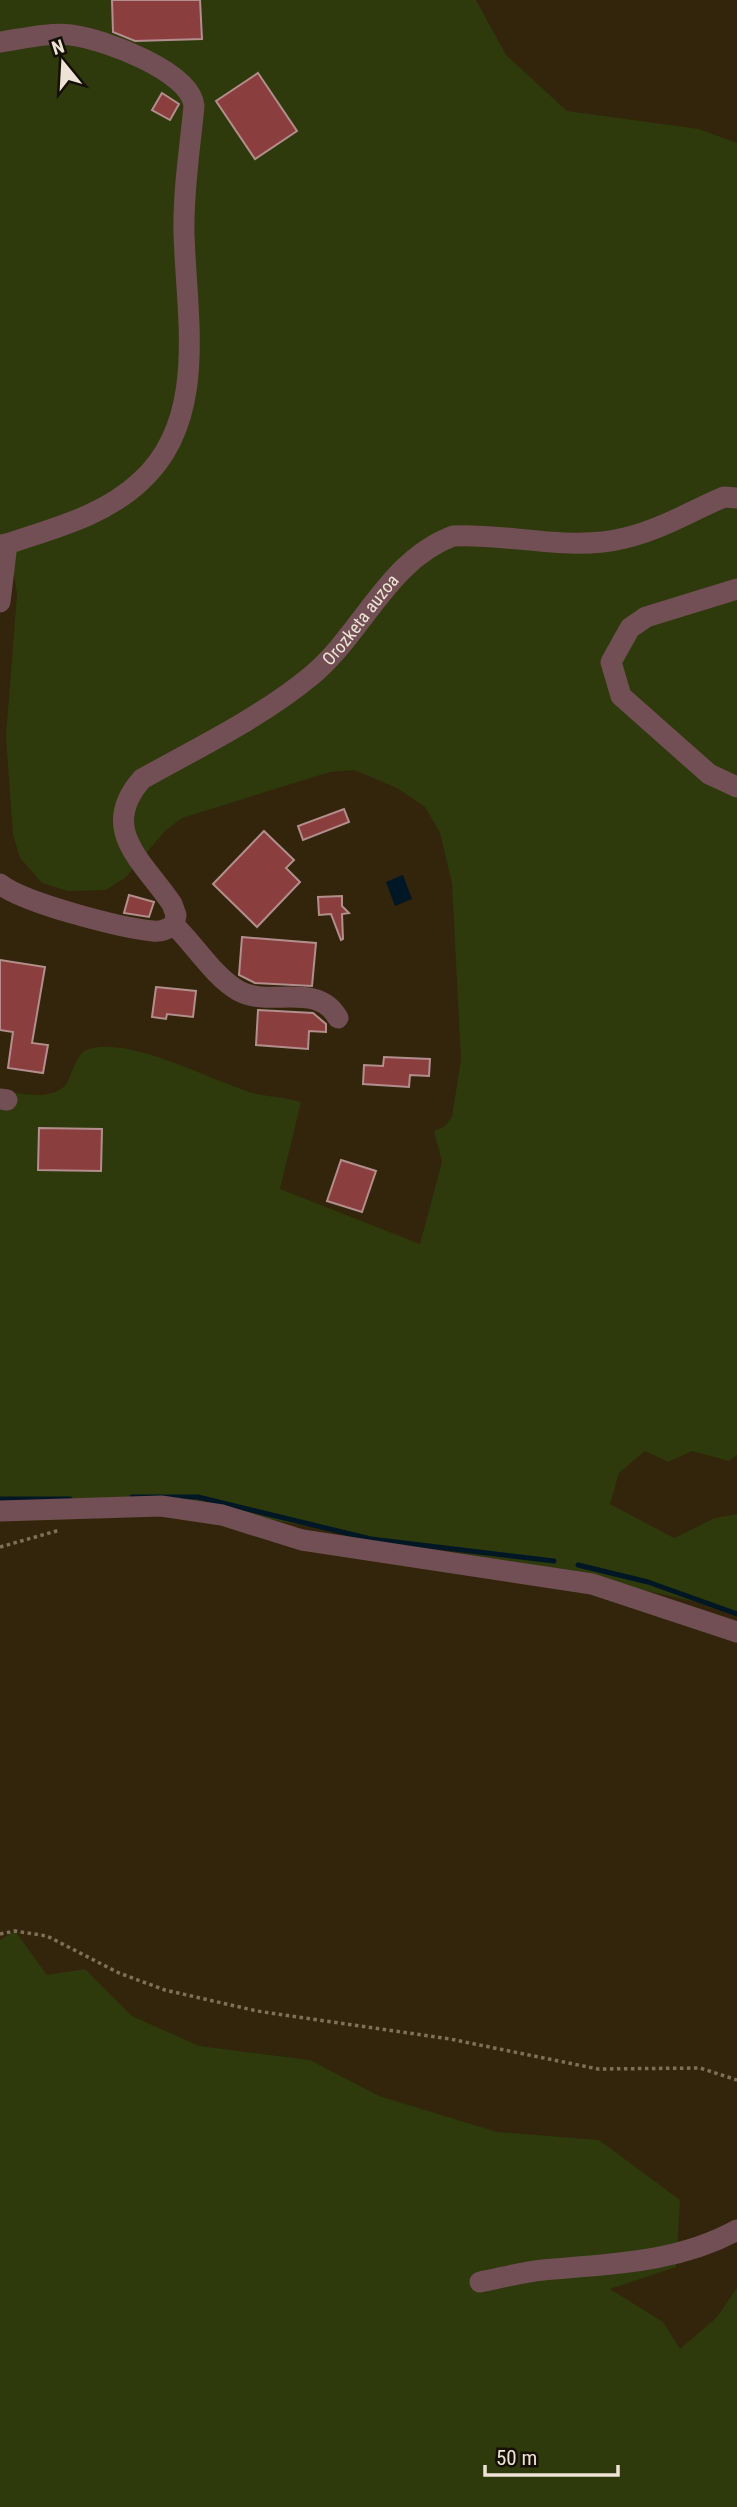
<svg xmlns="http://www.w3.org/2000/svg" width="737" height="2507" font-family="'Roboto Condensed',sans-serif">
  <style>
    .green { fill: #2e390c }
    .water { fill: #001725 }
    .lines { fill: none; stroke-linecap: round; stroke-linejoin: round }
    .stream { stroke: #001725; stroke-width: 5 }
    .building { fill: #8b3e3e; stroke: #b28e8c; stroke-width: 2 }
    .path { stroke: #7c715b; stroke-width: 3.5; stroke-dasharray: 3.5 3.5; stroke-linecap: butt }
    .minor { stroke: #714f54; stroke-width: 21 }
    .labels { text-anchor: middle; stroke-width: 5; stroke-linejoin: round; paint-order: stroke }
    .street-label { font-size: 18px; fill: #ede4d5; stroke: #150f05 }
  </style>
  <rect width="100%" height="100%" fill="#32250b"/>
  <!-- green -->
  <g class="green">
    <path d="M0,0h476l30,55 61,56 132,18 38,14v1312l-8,6 -37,-10 -24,11 -23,-11 -26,22 -9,31 64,34 41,-20 22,-4v97l-206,-46 -264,-46 -267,-14v-415c19,4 57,12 68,-9 5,-11 7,-21 16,-30 40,-19 129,31 169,42 16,4 32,4 48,9l-21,87 140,55 22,-82 -8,-31 11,-5 7,-9 9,-58 -9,-176 -12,-50 -15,-26 -28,-19 -43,-18 -24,2 -148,46 -17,13 -39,46 -20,13 -38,1 -26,-8 -22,-25 -7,-23 -7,-99 11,-142 -9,-56 -8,2z"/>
    <polygon points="15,1931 47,1975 85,1969 132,2016 199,2046 310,2060 379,2096 497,2132 599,2140 680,2200 676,2267 610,2289 663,2322 680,2349 717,2317 737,2288 737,2507 0,2507 0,1940"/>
  </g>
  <!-- water -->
  <polygon class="water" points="403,875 412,899 395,906 386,882"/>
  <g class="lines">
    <!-- stream -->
    <g class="stream">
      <polyline points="132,1497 198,1497 371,1539 554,1561"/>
      <polyline points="0,1499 70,1499"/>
      <polyline points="578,1565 648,1582 737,1614"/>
    </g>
  </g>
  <!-- building -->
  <g class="building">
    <polygon points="112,0 200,0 202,39 135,41 113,32"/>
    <polygon points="258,73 297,131 255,159 216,101"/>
    <polygon points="162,93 179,104 170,120 152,110"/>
    <polygon points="344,809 349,822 303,840 298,826"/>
    <polygon points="264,831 294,860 286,868 300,882 257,927 213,884"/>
    <polygon points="129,895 154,902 149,917 124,913"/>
    <polygon points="342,896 342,906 349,913 342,914 343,939 341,940 331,914 319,915 318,897"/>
    <polygon points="242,937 316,943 312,986 255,983 239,975"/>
    <polygon points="0,960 45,967 32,1043 48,1045 43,1073 8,1068 13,1032 0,1030"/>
    <polygon points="156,987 196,991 193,1017 167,1014 166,1019 152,1017"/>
    <polygon points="258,1010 313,1013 326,1024 326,1032 309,1031 308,1049 256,1045"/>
    <polygon points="384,1057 430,1059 429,1076 410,1075 409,1087 363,1084 364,1065 383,1066"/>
    <polygon points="39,1128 102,1129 101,1171 38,1170"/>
    <polygon points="341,1160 376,1171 362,1212 327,1201"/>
  </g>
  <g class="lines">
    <!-- path -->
    <g class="path">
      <polyline points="0,1547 60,1530"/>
      <polyline points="0,1934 15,1931 47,1936 119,1973 165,1990 257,2011 450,2039 598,2069 700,2068 737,2080"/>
    </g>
    <!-- minor -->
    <g class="minor">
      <path d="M0,42c22,-3 49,-10 71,-7 32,4 120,36 123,71 -4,42 -11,85 -10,127 2,82 25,186 -43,248 -37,35 -87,47 -134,63"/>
      <polyline points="0,545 7,544 0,602"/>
      <polyline points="737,589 646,617 630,628 611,662 621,696 709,774 737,787"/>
      <path id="s1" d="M0,884c24,19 121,44 153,47 8,1 15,-2 21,-6l2,-10 -4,-11c-30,-44 -74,-75 -30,-125 57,-32 118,-61 169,-103 52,-43 76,-115 142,-140 56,-3 116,16 172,2 35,-8 66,-27 99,-41l13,1"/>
      <path d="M174,925c21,20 40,52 65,66 32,17 78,-10 99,27"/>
      <polyline points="0,1099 7,1100"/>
      <polyline points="0,1511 161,1506 222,1515 302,1540 592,1584 737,1632"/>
      <path d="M480,2282c21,-4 42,-10 63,-12 67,-6 134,-7 194,-40"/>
    </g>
  </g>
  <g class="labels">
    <!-- street labels -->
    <g class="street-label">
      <text dy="6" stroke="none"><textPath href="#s1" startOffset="623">Orozketa auzoa</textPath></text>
    </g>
  </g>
  <!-- north arrow -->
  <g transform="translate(63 63) rotate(342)" stroke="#150f05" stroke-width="5" paint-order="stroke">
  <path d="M0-5L12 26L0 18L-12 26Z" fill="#ede4d5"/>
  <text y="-10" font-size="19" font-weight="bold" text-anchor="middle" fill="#ede4d5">N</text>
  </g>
  <!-- scale -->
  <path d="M485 2465v10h133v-10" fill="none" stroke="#ede4d5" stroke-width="3.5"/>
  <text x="496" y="2465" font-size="21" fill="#ede4d5" stroke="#150f05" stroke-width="5" paint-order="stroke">50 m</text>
</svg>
